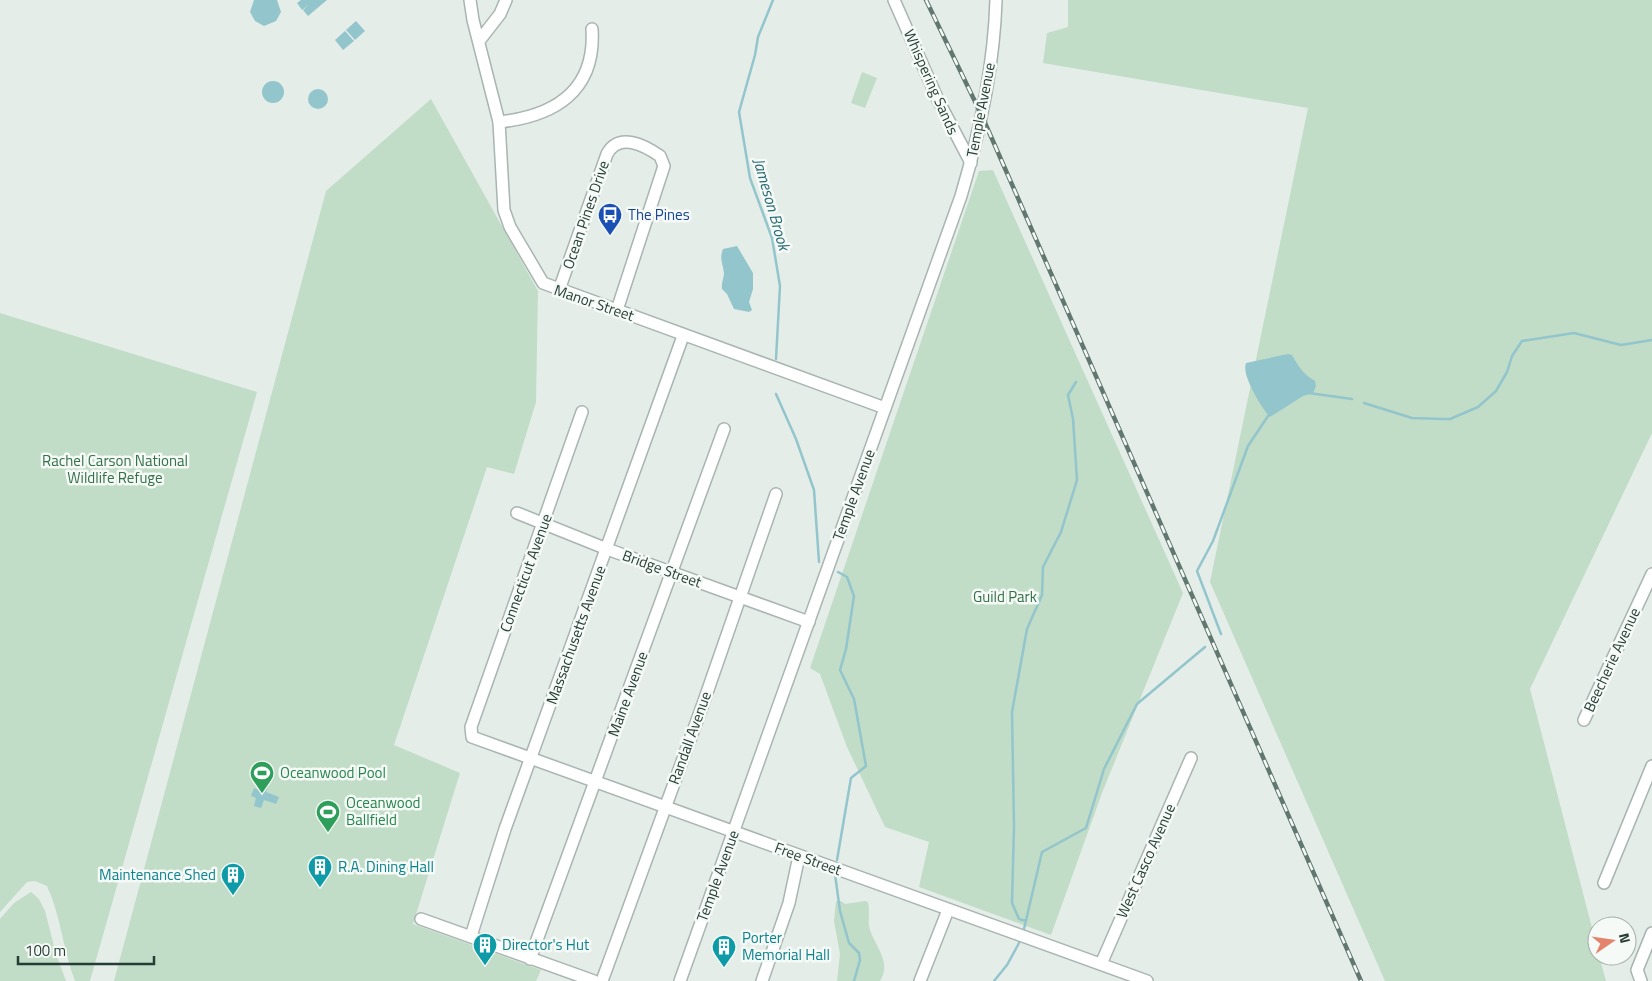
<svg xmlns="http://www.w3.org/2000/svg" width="1652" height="981" font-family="'Titillium Web',sans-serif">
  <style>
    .green { fill: #c1dcc7 }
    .water { fill: #93c5cc }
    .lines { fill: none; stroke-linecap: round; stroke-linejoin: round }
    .stream { stroke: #93c5cc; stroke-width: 2.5 }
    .minor-casing { stroke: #a8b5b0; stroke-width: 14 }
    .minor { stroke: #fff; stroke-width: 11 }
    .rail-casing { stroke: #617871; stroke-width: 4.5 }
    .rail { stroke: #f6faf7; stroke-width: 2.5; stroke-dasharray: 8; stroke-linecap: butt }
    .labels { text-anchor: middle; stroke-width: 5; stroke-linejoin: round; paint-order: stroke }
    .street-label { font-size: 15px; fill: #263d36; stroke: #f6faf7 }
    .transit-label { font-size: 15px; fill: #164399; stroke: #f6faf7; text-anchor: start }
    .park-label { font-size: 15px; fill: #347049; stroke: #f6faf7 }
    .leisure-label { font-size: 15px; fill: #27864d; stroke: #f6faf7; text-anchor: start }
    .culture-label { font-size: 15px; fill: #0d838f; stroke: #f6faf7; text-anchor: start }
    .water-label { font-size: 16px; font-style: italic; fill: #266a73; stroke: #f6faf7 }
  </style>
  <rect width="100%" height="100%" fill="#e5ede9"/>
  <!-- green -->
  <g class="green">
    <polygon points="1068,0 1652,0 1652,433 1530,689 1597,947 1597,956 1599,956 1606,981 1385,981 1210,582 1308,108 1043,63 1047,33 1068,27"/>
    <polygon points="862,72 877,78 865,108 851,103"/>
    <polygon points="431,99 538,291 536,402 514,474 487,467 394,745 460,773 413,924 541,970 536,981 114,981 326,191"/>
    <polygon points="993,170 1183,593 1102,793 1051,935 919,887 929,842 885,827 847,747 820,674 810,668 979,171"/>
    <path d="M0,313l257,79 -167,589h-15c-12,-31 -14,-65 -28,-95l-12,-5 -8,1 -27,30z"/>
    <polygon points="31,892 39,899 45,911 56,954 66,981 0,981 0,919 14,903"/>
    <path d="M836,901h5l4,3 20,-3 3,1c2,9 0,16 1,24 4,19 24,35 11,55h-43l3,-27 -6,-33z"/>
  </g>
  <!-- water -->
  <g class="water">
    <polygon points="254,0 277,0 281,12 276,21 264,26 255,21 250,12"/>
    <polygon points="301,0 327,0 308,16 303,10 308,5 302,10 297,3"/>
    <polygon points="356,21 365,31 355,40 346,30"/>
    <polygon points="345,31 354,41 343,50 335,40"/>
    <circle cx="273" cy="92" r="11"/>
    <circle cx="318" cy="99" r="10"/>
    <path d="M737,246l16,27v16l-4,13 3,8 -3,2 -15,-3 -7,-15 -5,-5c-1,-6 2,-11 2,-16 -1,-10 -5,-14 -1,-24z"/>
    <path d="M1288,354l4,1c6,11 12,20 23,26l1,5 -3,7 -10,3 -33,21c-8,-9 -29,-42 -24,-54z"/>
    <polygon points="262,782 269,785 266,792 279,797 276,804 264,800 261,808 254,806 256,798 251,796 254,788 259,790"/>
  </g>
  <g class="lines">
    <!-- stream -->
    <g class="stream">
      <polyline points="773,0 758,37 755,55 739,112 750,178 772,238 780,286 776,359"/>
      <polyline points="1309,393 1352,399"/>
      <polyline points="776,394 796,439 814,490 819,562"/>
      <polyline points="1364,403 1412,418 1443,419 1450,419 1478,407 1496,391 1507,372 1512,356 1522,341 1574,333 1621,345 1652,340"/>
      <polyline points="1221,634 1197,571 1213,541 1248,446 1270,413"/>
      <polyline points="837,860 851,778 866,766 854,699 840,670 846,649 854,596 847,577 838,572"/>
      <polyline points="835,874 840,911 849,943 859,953 860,960 854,981"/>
      <polyline points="1026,921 1019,919 1012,903 1014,826 1012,712 1027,629 1042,595 1043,567 1061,532 1077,480 1073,419 1068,395 1076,382"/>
      <polyline points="1024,929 1042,852 1086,828 1104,769 1137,704 1205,647"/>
      <polyline points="994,981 1007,965 1019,943"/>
    </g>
    <defs>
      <g id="minor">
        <polyline points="470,0 473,20 499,122 504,210 510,227 543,283 885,408"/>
        <polyline points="894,0 938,100 971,163"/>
        <polyline points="479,41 500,14 506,0"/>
        <path d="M499,122c56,-6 97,-31 93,-93"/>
        <path d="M559,290l48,-136c12,-22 37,-9 53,2l4,10 -47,144"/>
        <polyline points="582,412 471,727 472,737 1147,981"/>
        <polyline points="517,513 607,549 809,622"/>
        <polyline points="1584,720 1652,574"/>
        <polyline points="1604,883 1652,766"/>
        <polyline points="421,919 594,981"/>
        <polyline points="471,936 505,829 683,336"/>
        <polyline points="530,959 724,429"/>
        <polyline points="1101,964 1191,758"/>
        <polyline points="602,981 703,704 776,494"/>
        <path d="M680,981l281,-785c19,-64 33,-129 35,-196"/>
        <polyline points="762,981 789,903 799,856"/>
        <polyline points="920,981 948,910"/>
        <polyline points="1641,981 1637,970 1652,933"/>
      </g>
    </defs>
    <!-- minor casing -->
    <use href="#minor" class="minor-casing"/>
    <!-- minor -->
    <use href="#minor" class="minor"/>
    <defs>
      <polyline id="rail" points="926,0 982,116 1361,981"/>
    </defs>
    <!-- rail casing -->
    <use href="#rail" class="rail-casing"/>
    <!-- rail -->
    <use href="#rail" class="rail"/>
  </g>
  <!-- icons -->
  <defs>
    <symbol id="bus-pin" viewBox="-11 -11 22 30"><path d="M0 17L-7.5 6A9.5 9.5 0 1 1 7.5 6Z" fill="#1a4fb4" stroke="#f6faf7"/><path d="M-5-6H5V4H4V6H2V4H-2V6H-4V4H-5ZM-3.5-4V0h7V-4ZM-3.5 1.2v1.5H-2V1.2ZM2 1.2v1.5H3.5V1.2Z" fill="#fff"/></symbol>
    <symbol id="stadium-pin" viewBox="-11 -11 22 30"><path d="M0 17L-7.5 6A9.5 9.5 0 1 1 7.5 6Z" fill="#2e9e5b" stroke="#f6faf7"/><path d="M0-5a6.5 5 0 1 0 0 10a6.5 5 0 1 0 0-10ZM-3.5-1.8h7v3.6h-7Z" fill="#fff"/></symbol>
    <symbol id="building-pin" viewBox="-11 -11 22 30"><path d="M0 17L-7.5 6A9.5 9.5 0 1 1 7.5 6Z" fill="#0f9aa8" stroke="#f6faf7"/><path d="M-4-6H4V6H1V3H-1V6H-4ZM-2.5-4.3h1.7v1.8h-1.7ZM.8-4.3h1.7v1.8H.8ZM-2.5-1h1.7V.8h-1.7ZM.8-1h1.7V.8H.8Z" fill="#fff"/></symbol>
  </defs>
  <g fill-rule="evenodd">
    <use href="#bus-pin" x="596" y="201" width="28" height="38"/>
    <use href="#stadium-pin" x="248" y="759" width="28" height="38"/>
    <use href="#stadium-pin" x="314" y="798" width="28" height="38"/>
    <use href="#building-pin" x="306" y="853" width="28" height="38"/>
    <use href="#building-pin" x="219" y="861" width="28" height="38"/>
    <use href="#building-pin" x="471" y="931" width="28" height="38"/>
    <use href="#building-pin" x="710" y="933" width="28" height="38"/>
  </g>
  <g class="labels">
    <!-- street labels -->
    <g class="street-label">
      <text transform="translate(931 82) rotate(66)" y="5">Whispering Sands</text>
      <text transform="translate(981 110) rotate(-79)" y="5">Temple Avenue</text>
      <text transform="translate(586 215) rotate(-71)" y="5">Ocean Pines Drive</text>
      <text transform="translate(594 303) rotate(19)" y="5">Manor Street</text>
      <text transform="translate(854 495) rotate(-70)" y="5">Temple Avenue</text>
      <text transform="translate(662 569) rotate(20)" y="5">Bridge Street</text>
      <text transform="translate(526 573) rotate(-70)" y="5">Connecticut Avenue</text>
      <text transform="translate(576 635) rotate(-70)" y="5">Massachusetts Avenue</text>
      <text transform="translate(1612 660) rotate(-65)" y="5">Beecherie Avenue</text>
      <text transform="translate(628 694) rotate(-70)" y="5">Maine Avenue</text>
      <text transform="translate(690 738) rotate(-70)" y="5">Randall Avenue</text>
      <text transform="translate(808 859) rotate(20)" y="5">Free Street</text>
      <text transform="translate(1146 861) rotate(-66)" y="5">West Casco Avenue</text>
      <text transform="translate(718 876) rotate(-70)" y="5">Temple Avenue</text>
    </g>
    <!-- transit labels -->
    <g class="transit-label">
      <text x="628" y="220">The Pines</text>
    </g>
    <!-- park labels -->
    <g class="park-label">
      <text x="115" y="466">Rachel Carson National<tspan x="115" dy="17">Wildlife Refuge</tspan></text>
      <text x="1005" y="602">Guild Park</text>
    </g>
    <!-- leisure labels -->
    <g class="leisure-label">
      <text x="280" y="778">Oceanwood Pool</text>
      <text x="346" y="808">Oceanwood<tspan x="346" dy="17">Ballfield</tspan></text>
    </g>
    <!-- culture labels -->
    <g class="culture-label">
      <text x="338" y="872">R.A. Dining Hall</text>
      <text x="216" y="880" text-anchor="end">Maintenance Shed</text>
      <text x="742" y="943">Porter<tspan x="742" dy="17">Memorial Hall</tspan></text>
      <text x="502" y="950">Director's Hut</text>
    </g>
    <!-- water labels -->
    <g class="water-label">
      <text transform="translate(772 204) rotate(74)" y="6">Jameson Brook</text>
    </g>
  </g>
  <!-- north arrow -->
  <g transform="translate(1612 941) rotate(77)"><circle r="24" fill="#f6faf7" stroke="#a3aeaa"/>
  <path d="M0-4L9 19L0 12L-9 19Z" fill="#e4846c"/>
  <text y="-8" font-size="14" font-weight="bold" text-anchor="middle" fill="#263d36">N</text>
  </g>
  <!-- scale -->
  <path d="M18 956v8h136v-8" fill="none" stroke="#263d36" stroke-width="2.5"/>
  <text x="25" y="956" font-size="15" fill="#263d36" stroke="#f6faf7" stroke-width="4" paint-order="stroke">100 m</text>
</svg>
